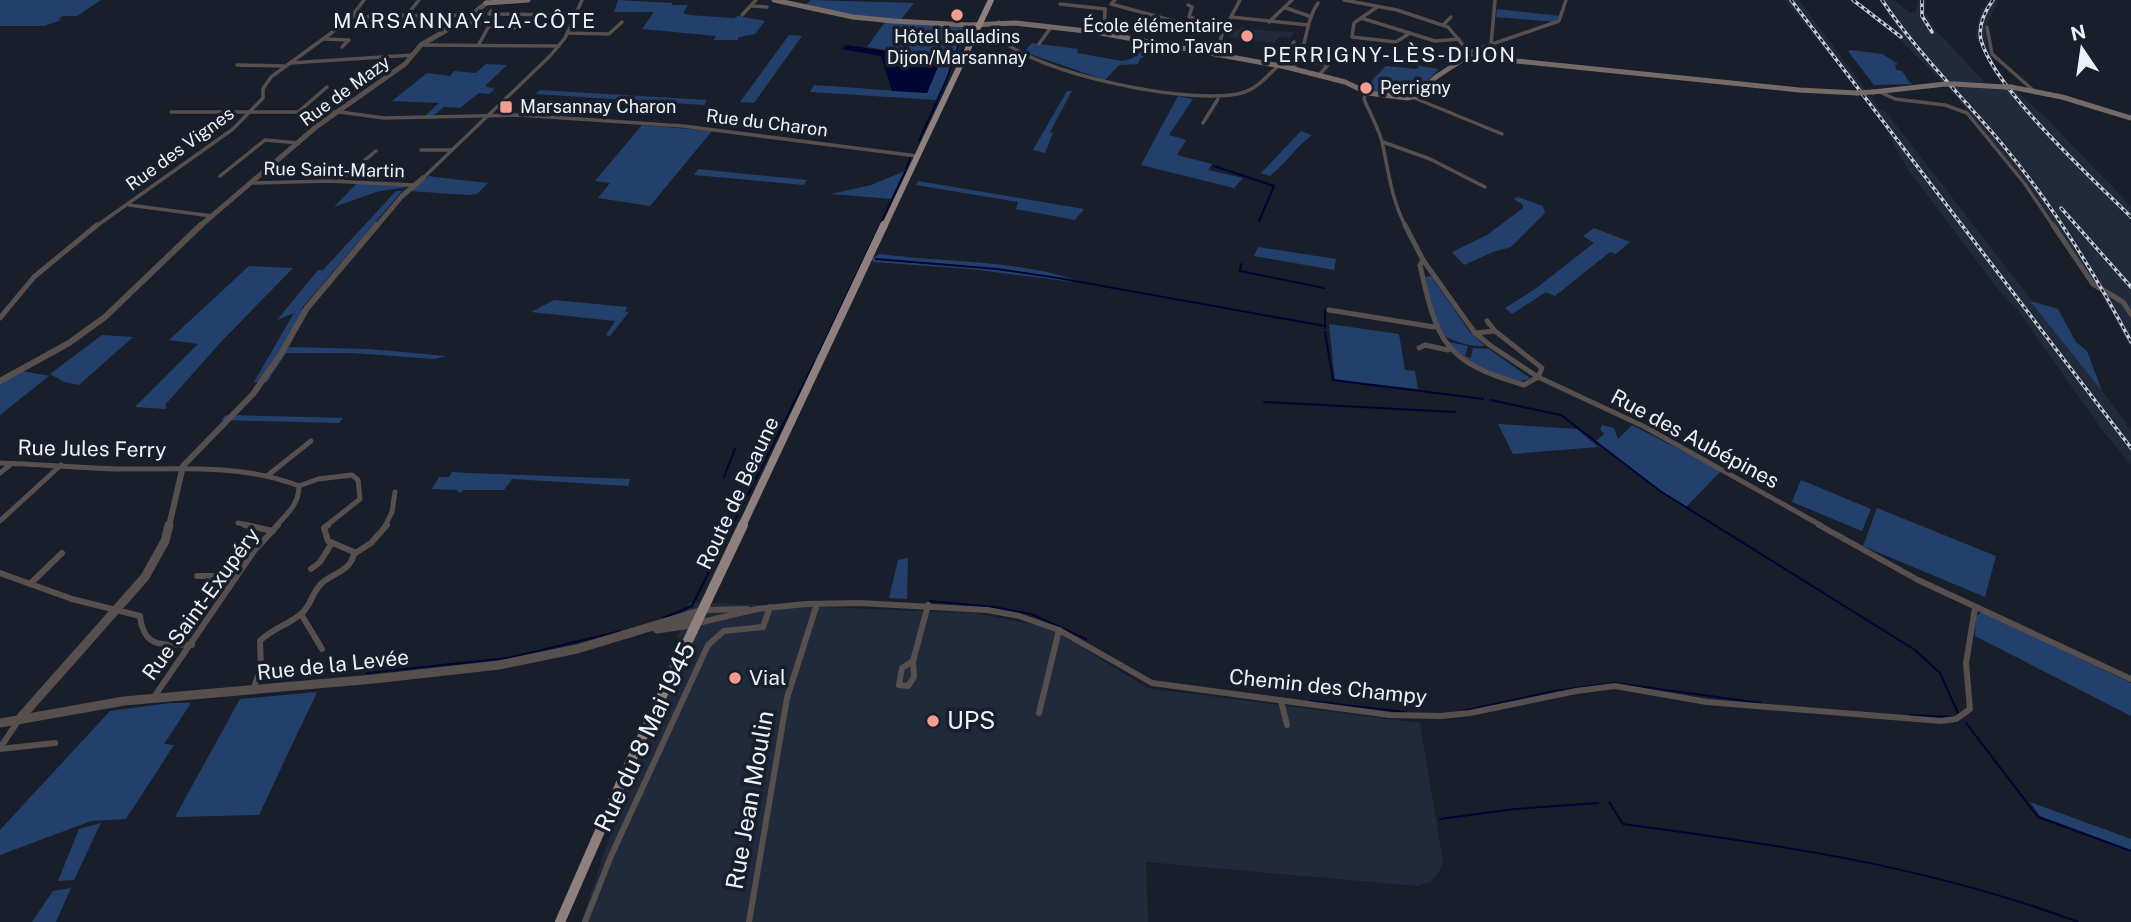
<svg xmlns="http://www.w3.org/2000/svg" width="2131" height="922" font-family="'Public Sans',sans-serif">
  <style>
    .built { fill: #202a3a }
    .green { fill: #23406c }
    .water { fill: #000534 }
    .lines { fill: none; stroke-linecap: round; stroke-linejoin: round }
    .stream { stroke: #000534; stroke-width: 2 }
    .minor-far2 { stroke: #574f4e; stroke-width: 3.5 }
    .minor-far1 { stroke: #574f4e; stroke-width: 5 }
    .minor { stroke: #574f4e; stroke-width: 6 }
    .tertiary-far2 { stroke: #574f4e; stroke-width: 5 }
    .tertiary-far1 { stroke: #574f4e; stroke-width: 6 }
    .tertiary { stroke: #574f4e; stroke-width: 9 }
    .secondary { stroke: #766a69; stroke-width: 5 }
    .primary-far2 { stroke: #8f7f7d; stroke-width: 6 }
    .primary-far1 { stroke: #8f7f7d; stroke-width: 8 }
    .primary { stroke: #8f7f7d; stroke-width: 10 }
    .rail-casing { stroke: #c8cdd6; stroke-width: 3.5 }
    .rail { stroke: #181f2a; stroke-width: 2; stroke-dasharray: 3.5; stroke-linecap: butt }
    .secondary-bridge { stroke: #766a69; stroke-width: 5 }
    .poi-dot { fill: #f59c91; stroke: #181f2a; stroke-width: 2.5 }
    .labels { text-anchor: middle; stroke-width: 7; stroke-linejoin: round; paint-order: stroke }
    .far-poi-label { font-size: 18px; fill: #edf2fa; stroke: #181f2a; text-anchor: start }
    .far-street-label { font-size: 18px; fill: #edf2fa; stroke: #181f2a }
    .far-quarter-label { font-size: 21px; letter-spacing: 2px; fill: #edf2fa; stroke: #181f2a }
    .street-label { font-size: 21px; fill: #edf2fa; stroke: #181f2a }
    .poi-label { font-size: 21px; fill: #edf2fa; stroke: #181f2a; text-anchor: start }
    .near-poi-label { font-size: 24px; fill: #edf2fa; stroke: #181f2a; text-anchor: start }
    .near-street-label { font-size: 24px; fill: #edf2fa; stroke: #181f2a }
  </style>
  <rect width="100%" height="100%" fill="#181f2a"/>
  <!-- built -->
  <g class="built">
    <polygon points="1785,0 1799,0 1879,108 1886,112 2102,391 2131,430 2131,465 2105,434 2017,309 2001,293 1908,170 1875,111"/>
    <polygon points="1851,0 1857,0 1897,30 1898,28 1879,0 1894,0 1909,12 1915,13 1918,0 1926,0 1925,12 1934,28 1986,84 1943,83 1901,40"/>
    <polygon points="1988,0 1998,0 1986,26 1987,46 1994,64 2006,81 2000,81 1990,66 1976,37 1979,16"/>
    <polygon points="1242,27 1268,31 1294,32 1291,38 1279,37 1274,43 1229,37 1231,31 1236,31"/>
    <polygon points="1946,85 2013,88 2045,117 2131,206 2131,348 2096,285 2030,187"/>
    <polygon points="689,602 975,613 1062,630 1088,651 1147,688 1420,723 1443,861 1439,872 1430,882 1417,886 1146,862 1148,922 581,922"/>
  </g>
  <!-- green -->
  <g class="green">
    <polygon points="0,0 101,0 77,16 63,16 58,19 62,20 44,26 0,26"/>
    <polygon points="618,0 672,3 672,5 688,5 683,13 689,15 734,18 738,16 765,21 755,34 739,37 737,40 713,40 716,36 642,29 654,12 614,12"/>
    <polygon points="811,0 914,3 900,21 847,15 804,6"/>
    <polygon points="1497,9 1560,16 1555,22 1496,17"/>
    <polygon points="885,22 968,28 940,97 936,100 810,92 814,85 927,93 939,62 929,57 867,47"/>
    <polygon points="789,35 802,36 754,103 740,102"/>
    <polygon points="1032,43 1078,49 1077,53 1122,61 1131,59 1152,43 1162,46 1140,59 1138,64 1119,65 1105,80 1024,52"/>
    <polygon points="1851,50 1882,54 1898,64 1895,65 1896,70 1902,71 1909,82 1914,84 1874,85 1848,51"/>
    <polygon points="486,64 507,65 485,86 495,89 489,94 479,93 460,108 444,107 433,116 425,116 439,103 392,101 427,73 450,76 454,71 476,73"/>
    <polygon points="1386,66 1417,69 1419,66 1439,69 1414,95 1404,97 1364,89"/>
    <polygon points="540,90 707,100 704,105 535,94"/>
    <polygon points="1067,91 1072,91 1050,132 1053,133 1045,153 1033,150"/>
    <polygon points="1178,96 1193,99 1169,135 1186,140 1177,155 1212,164 1208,170 1243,178 1234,188 1141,165"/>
    <polygon points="642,125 712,131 650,206 598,198 610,183 595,181"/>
    <path d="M1301,131l11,4c-18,14 -24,26 -42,41l-9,-3z"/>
    <polygon points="698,169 807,180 804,185 694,175"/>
    <polygon points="905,171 892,199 831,194 871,185"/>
    <polygon points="429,176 434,177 488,183 477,194 469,195 409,191"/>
    <polygon points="918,181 1084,209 1075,220 1016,209 1018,202 916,185"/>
    <polygon points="357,183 406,186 407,187 376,192 334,207"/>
    <polygon points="396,191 402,191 301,309 310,306 288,347 370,349 446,356 435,359 352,353 286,353 267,382 254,382 294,313 277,320 318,270 323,270"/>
    <polygon points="1518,197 1543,206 1545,213 1511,247 1493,252 1464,265 1452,252 1487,235 1523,208 1523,205 1514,199"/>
    <polygon points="1594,228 1630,242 1616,254 1610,252 1555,296 1546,292 1512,314 1505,308 1535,289 1594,243 1583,236"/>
    <polygon points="1258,247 1336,259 1334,270 1254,256"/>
    <path d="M879,254c65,9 134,5 196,26l-2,2 -103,-13 -97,-7 -1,-3z"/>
    <polygon points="249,266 293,268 219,344 165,405 167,407 165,409 135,407 198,344 169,340"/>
    <path d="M1431,276l38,55 16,15c-14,1 -38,-5 -47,-16l-14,-53z"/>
    <polygon points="554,300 627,307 625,312 629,312 610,336 606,335 615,321 531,312"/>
    <polygon points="2030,301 2058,309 2076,342 2087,351 2102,391"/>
    <polygon points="1329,324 1399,334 1405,370 1415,371 1418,389 1335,380"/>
    <polygon points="102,335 133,337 79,385 64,382 50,374"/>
    <path d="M1445,341l23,5 -3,10 6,2 2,-10 16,1 41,29c-24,14 -67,-21 -85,-37z"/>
    <polygon points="23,371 49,376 0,415 0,384"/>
    <polygon points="226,415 343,418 339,423 221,420"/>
    <polygon points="1498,424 1577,429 1598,447 1513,454"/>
    <polygon points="1602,425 1614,428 1618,439 1632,425 1721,471 1685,508 1595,442 1604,434 1600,429"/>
    <polygon points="452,472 469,473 630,479 628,486 512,479 504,490 464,490 460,493 456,490 432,489 439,477 449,477"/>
    <polygon points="1801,480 1871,509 1862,531 1792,502"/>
    <polygon points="1877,508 1996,556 1985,597 1863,546"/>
    <polygon points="908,558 907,599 889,598 898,560"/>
    <polygon points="1982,612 2131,683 2131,716 1975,636 1976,616"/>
    <polygon points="317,692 259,815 175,817 240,699"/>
    <polygon points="170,703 191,703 164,744 174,745 126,819 91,821 0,855 0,830 110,711"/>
    <polygon points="2030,802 2131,839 2131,850 2040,816"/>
    <polygon points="101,823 74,880 58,881 79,829"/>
    <polygon points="71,888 56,922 32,922 53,891"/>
  </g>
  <!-- water -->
  <polygon class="water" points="847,45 929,58 940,62 927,93 892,91 881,56 841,49"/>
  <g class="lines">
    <!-- stream -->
    <g class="stream">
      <polyline points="919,141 946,81 965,28"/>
      <polyline points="1214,166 1274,186 1259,221"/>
      <polyline points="906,169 910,158"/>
      <polyline points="876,259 997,269 1058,278 1325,326"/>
      <polyline points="1241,264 1240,271 1324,288"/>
      <polyline points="1325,310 1325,328"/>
      <polyline points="1325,332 1333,380 1483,399"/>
      <polyline points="819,353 905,172"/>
      <polyline points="1490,400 1561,415 1660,491 1915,650 1940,673 1958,713"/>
      <polyline points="1264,402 1455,412"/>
      <polyline points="724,477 735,449"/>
      <polyline points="930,601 994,607 1031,614 1086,639"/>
      <polyline points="663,618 692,606 815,361"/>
      <polyline points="367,673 508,658 621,631"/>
      <polyline points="1310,701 1405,712"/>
      <polyline points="1463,711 1554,691 1615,683 1761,703"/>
      <polyline points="1910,715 1953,717"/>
      <polyline points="1966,723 2038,817 2131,851"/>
      <path d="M1609,802l14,22c158,21 305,42 455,98"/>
      <polyline points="1440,819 1515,809 1598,803"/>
    </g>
    <!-- minor-far2 -->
    <g class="minor-far2">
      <polyline points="1115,0 1111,4 1222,34"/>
      <polyline points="1344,0 1397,10 1448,27 1473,57"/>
      <polyline points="1060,4 1105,9"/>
      <polyline points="1188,5 1192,7 1189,17 1226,27"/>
      <polyline points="751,6 767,7"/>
      <polyline points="1377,7 1354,23 1352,37 1396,42 1410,33"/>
      <polyline points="1286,8 1309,16"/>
      <polyline points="491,11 489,14 573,15"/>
      <polyline points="407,15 419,0"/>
      <polyline points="742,15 756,0"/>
      <polyline points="351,17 472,15"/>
      <polyline points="363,17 359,25 390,26 403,15"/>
      <polyline points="1231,17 1308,25"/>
      <polyline points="1361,18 1435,41 1459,39"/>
      <path d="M999,22l-1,14c32,37 200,72 247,56 14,-5 24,-18 34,-27"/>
      <polyline points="1269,22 1292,0"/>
      <polyline points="460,23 481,23"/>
      <polyline points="1443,25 1451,17"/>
      <polyline points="489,26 514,28 519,24"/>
      <polyline points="414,27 450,28"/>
      <polyline points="1987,27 1992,54 2034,91"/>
      <polyline points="568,33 609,34 622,22"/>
      <polyline points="1104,33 1105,9"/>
      <polyline points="324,39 349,40 342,47"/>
      <polyline points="1294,42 1287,51 1300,54"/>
      <polyline points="479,44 489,26 481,23"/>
      <polyline points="1039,44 1051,27"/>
      <polyline points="421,45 559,46"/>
      <polyline points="1491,45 1495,0"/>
      <polyline points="1469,52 1559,21 1566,0"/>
      <polyline points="1217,56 1222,34 1240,0"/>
      <polyline points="1300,59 1328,65 1319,75"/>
      <polyline points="290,63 413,55"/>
      <polyline points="237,65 284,66"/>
      <path d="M1293,68c15,-19 11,-45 25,-65"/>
      <path d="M1366,92l-2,7c6,15 16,31 19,47 6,29 9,55 23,81"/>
      <polyline points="1880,92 1895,99 1945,105 1967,113 2025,184 2054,227"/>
      <polyline points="1412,97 1502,134"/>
      <polyline points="171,112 340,112 384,118 519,115 683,126 917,156"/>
      <polyline points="297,113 327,87"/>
      <polyline points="1203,123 1218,99"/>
      <polyline points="1383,142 1430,159 1485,187"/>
      <polyline points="421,150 452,150"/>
      <polyline points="220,176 265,140 299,143"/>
      <polyline points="423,178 550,56 565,38 582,0"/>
      <polyline points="339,181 376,151"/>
      <polyline points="254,183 329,181 413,185"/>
      <polyline points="129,205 212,216"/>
      <polyline points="95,227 233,129 263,98 263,89 271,77 349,20 364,0"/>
    </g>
    <!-- minor-far1 -->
    <g class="minor-far1">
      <polyline points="1405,225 1423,260 1475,333 1491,346 1538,377 1645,427 1822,526"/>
      <polyline points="2053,225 2093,284 2123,302 2131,314"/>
      <path d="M1423,260l-3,5c17,78 25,97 104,120l14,-8 4,-9 -47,-37 -8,-10"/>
      <polyline points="1329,310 1434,327"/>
      <polyline points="0,318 34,277 97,225"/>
      <polyline points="1475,333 1495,331"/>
      <polyline points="1419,348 1425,345 1448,350"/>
      <path d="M0,463c39,1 79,5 118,6 63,1 121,-6 181,17 0,18 -11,27 -23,40"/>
      <polyline points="0,473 11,464"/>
      <polyline points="267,476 311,441"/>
      <polyline points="299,486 318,479 352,475 358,480 360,499 326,526"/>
      <polyline points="0,521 61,465"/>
      <polyline points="238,523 253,526"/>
      <polyline points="385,526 392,512 395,492"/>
    </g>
    <!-- minor -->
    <g class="minor">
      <polyline points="245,525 273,531"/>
      <polyline points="1819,525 1918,580 2131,679"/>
      <polyline points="354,554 371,543 387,525"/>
      <polyline points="311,569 320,562 332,543"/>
      <path d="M0,573l72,26 68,17c4,34 24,28 52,29"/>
      <polyline points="197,576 236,576"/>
      <polyline points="30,584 62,553"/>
      <polyline points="705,610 747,609"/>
      <polyline points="301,614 322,649"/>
      <polyline points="698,623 757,609 806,604 859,603 987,610 1019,616 1059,630 1152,683 1390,715 1441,716 1470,713 1576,691 1615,686 1707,702 1941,721 1956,719 1970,709 1966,663 1975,608"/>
      <polygon points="913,661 914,677 908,686 899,685 902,668"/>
      <polyline points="913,661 928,605"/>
      <path d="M253,690l8,-22 -1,-27c12,-13 29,-16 42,-28 8,-7 10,-19 18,-28 11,-12 32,-13 34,-33l-26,-11 -4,-13 4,-3"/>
      <polyline points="154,697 254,551 278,525"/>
      <polyline points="1281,701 1287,725"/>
      <polyline points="1039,713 1059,630"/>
      <polyline points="0,748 18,721"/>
      <polyline points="0,749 55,743"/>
      <polyline points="585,922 611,856 708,645 724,631 763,627 770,607"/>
      <polyline points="749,922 787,698 817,604"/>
    </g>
    <!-- tertiary-far2 -->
    <g class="tertiary-far2">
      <polyline points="199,227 316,127 405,64 421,45 472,15 486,3"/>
      <polyline points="376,227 402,196 423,178"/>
    </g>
    <!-- tertiary-far1 -->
    <g class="tertiary-far1">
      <polyline points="0,381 69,343 105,317 201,225"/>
      <polyline points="169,526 183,466 253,394 281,354 307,308 377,225"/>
    </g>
    <!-- tertiary -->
    <g class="tertiary">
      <polyline points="657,629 697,623"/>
      <polyline points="21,717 145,577 165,541 169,525"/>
      <polyline points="0,723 124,701 374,679 499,665 577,649 703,611"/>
    </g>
    <!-- secondary -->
    <g class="secondary">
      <polyline points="774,0 853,17 893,21 968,25 1015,23 1095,32 1286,67 1345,82 1368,93 1407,98 1416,96 1436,77 1462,60 1478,57 1799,90 1857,93"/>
      <polyline points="486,3 528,0"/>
      <polyline points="1954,84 2005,87"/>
      <polyline points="2011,87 2062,97 2131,118"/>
      <polyline points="1873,92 1946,84"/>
    </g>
    <!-- primary-far2 -->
    <polyline class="primary-far2" points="884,227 991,0"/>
    <!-- primary-far1 -->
    <polyline class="primary-far1" points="742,526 884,225"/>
    <!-- primary -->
    <polyline class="primary" points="560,922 628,767 743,525"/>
    <defs>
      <g id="rail">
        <polyline points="1791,0 2131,448"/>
        <polyline points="1853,0 1901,37"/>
        <path d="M1882,0c35,53 80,96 120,144 51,61 92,128 129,198"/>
        <polyline points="1922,0 1922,16 1932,32"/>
        <path d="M1993,0c-8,11 -15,26 -12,40 13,49 112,139 150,177"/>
        <polyline points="2061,208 2131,287"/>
      </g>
    </defs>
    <!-- rail casing -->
    <use href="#rail" class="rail-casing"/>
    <!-- rail -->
    <use href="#rail" class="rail"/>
    <!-- secondary-bridge -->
    <g class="secondary-bridge">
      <polyline points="1946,84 1954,84"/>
      <polyline points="2005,87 2011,87"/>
      <polyline points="1857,93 1873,92"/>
    </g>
  </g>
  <!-- markers -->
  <g class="poi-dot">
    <circle cx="957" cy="15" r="7"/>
    <circle cx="1247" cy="36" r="7"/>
    <circle cx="1366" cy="88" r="7"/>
    <rect x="499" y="100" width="14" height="14" rx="3.5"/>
    <circle cx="735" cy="678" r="7"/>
    <circle cx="933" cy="721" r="7"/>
  </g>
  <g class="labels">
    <!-- far-poi labels -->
    <g class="far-poi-label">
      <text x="1233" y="32" text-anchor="end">École élémentaire<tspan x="1233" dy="21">Primo Tavan</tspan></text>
      <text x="957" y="43" text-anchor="middle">Hôtel balladins<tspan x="957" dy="21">Dijon/Marsannay</tspan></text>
      <text x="1380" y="94">Perrigny</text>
      <text x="520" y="113">Marsannay Charon</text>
    </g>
    <!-- far-street labels -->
    <g class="far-street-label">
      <text transform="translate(345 91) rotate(-36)" y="6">Rue de Mazy</text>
      <text transform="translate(767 123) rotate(7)" y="6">Rue du Charon</text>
      <text transform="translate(180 149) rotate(-36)" y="6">Rue des Vignes</text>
      <text transform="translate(334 170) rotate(1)" y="6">Rue Saint-Martin</text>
    </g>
    <!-- far-quarter labels -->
    <g class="far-quarter-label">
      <text x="465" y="28">MARSANNAY-LA-CÔTE</text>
      <text x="1390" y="62">PERRIGNY-LÈS-DIJON</text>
    </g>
    <!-- street labels -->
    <g class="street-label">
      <text transform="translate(1695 439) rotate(28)" y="7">Rue des Aubépines</text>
      <text transform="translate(92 449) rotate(1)" y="7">Rue Jules Ferry</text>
      <text transform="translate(738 493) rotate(-65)" y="7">Route de Beaune</text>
      <text transform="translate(201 604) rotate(-54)" y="7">Rue Saint-Exupéry</text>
      <text transform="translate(333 665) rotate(-6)" y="7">Rue de la Levée</text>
      <text transform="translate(1328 687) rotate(6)" y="7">Chemin des Champy</text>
    </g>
    <!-- poi labels -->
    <g class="poi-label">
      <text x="749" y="685">Vial</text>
    </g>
    <!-- near-poi labels -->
    <g class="near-poi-label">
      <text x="947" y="729">UPS</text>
    </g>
    <!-- near-street labels -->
    <g class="near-street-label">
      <text transform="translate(645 737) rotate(-65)" y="8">Rue du 8 Mai 1945</text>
      <text transform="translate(750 800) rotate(-80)" y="8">Rue Jean Moulin</text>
    </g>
  </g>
  <!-- north arrow -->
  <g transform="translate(2082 49) rotate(347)" stroke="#181f2a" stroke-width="5" paint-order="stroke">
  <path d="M0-5L12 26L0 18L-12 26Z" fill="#edf2fa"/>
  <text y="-10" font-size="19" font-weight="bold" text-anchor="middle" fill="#edf2fa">N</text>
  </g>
</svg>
